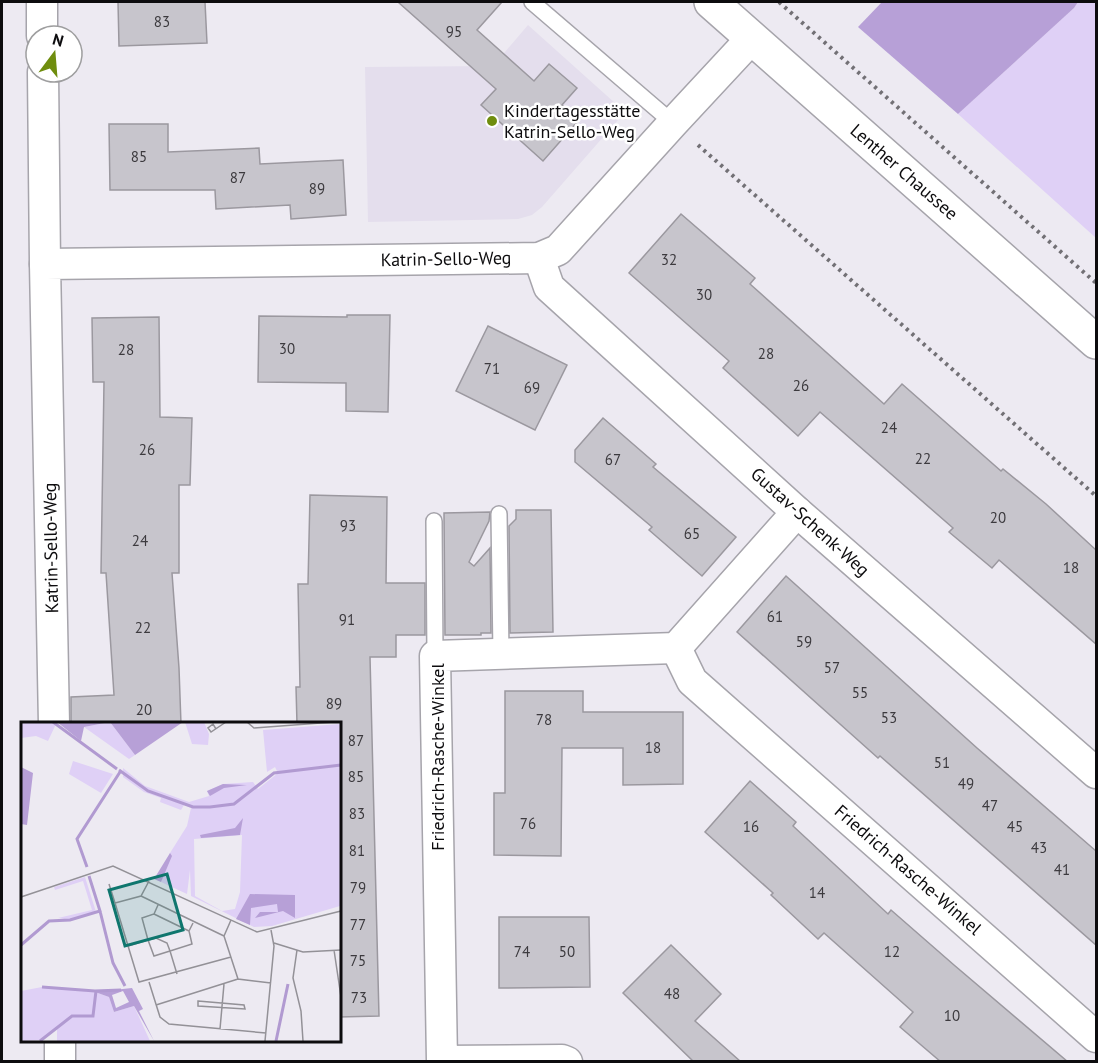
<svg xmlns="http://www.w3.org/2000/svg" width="1098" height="1063" font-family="'PT Sans',sans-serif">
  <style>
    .built { fill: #e4deed }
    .green { fill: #dfd0f6 }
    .forest { fill: #b7a0d7 }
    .building { fill: #c7c5cc; stroke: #9b989f; stroke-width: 1.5 }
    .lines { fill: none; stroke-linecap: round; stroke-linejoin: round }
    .service-casing { stroke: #a6a4ab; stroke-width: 18 }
    .minor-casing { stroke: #a6a4ab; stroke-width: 33 }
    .tertiary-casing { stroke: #a6a4ab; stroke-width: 36 }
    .path { stroke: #727075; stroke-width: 4; stroke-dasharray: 3 4.5; stroke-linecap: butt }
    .service { stroke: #fff; stroke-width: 15 }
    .minor { stroke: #fff; stroke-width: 30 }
    .tertiary { stroke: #fff; stroke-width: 33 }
    .poi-dot { fill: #6f8d0e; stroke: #fff; stroke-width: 2 }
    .labels { text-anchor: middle; stroke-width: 5; stroke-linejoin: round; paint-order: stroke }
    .number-label { font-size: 15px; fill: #3c3a3e }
    .poi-label { font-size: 18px; fill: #0d0c0e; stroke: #fff; text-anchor: start }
    .street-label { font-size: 18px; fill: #0d0c0e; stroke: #fff }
    .inset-river { fill: none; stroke: #b19ad1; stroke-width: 3 }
    .inset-road { fill: none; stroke: #939197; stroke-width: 1.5 }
    .view { fill: #0f766e; fill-opacity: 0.15; stroke: #0f766e; stroke-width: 3 }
    .inset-edge { fill: none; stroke: #0d0c0e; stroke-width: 3 }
  </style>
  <rect width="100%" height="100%" fill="#edeaf2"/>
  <!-- built -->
  <polygon class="built" points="528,25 625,112 542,207 532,215 518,219 368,222 365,67 493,66"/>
  <!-- green -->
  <polygon class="green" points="1078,2 1096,2 1096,238 958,114 1074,8"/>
  <!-- forest -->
  <polygon class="forest" points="882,2 1078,2 1074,8 958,114 858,27"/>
  <!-- building -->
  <g class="building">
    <polygon points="118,2 205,2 207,43 119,46"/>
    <polygon points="398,2 502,2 477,30 534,81 549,64 577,88 562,105 579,120 543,161 481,105 496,89"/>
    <polygon points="109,124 168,124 168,152 259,148 260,164 343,160 346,215 291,219 290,205 216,209 215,190 110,190"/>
    <polygon points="681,214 755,278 750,284 884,404 902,384 1001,471 1003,469 1046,504 1096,550 1096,644 999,560 992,568 949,532 953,528 820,412 798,436 723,368 729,361 629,273"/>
    <polygon points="347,315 390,315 388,412 346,411 346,383 258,382 259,316 347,317"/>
    <polygon points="159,317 160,417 192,418 190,485 179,485 179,573 172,573 179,668 181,724 71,724 71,697 114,695 106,573 101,573 104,382 93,382 92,318"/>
    <polygon points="488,326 567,365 535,430 456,391"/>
    <polygon points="603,418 656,464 653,467 736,537 702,576 649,530 652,527 575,462 575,450"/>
    <polygon points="310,495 387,497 386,583 425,583 425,635 396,635 396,657 370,657 379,1016 339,1017 339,724 297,724 296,687 300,687 298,584 308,584"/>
    <polygon points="516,510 551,510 553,632 510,633 509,526 516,519"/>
    <polygon points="490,512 489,521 469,562 474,566 490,548 491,633 481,633 481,635 445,635 444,513"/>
    <polygon points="786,576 977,748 1096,851 1096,945 880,756 878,758 737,632"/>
    <polygon points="505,691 583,691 583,712 683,712 683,784 623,785 623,748 562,748 561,856 494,855 494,793 505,793"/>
    <polygon points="750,781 796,822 793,826 888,914 891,910 954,965 1068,1062 941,1062 900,1027 913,1012 824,933 818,939 771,895 773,893 705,832"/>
    <polygon points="499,917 589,917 590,987 499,988"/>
    <polygon points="671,945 721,994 695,1021 741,1062 694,1062 623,993"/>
  </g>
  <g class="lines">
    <defs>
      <g id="service">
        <polyline points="532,2 673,123"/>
        <polyline points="499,514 501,654"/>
        <polyline points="434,521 435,656"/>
      </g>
      <g id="minor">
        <polyline points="42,2 42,36"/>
        <polyline points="43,72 45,264"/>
        <polyline points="539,258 549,287 797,512 1096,773"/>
        <polyline points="676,648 692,681 1096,1037"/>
        <polyline points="54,724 45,264 539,258 558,250 673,123 752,38"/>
        <polyline points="60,1040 60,1062"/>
        <polyline points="567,1062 562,1060 442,1061 435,656 676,648 797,512"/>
      </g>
      <polyline id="tertiary" points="711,2 1096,342"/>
    </defs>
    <!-- service casing -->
    <use href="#service" class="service-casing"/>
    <!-- minor casing -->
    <use href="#minor" class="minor-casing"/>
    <!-- tertiary casing -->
    <use href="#tertiary" class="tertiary-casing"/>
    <!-- path -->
    <g class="path">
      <polyline points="779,2 1096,283"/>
      <polyline points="698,145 1096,496"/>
    </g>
    <!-- service -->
    <use href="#service" class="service"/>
    <!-- minor -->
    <use href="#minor" class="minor"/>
    <!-- tertiary -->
    <use href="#tertiary" class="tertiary"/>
  </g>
  <!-- markers -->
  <circle class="poi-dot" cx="492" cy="121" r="6"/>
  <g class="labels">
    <!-- number labels -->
    <g class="number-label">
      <text x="162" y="27">83</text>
      <text x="454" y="37">95</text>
      <text x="139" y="162">85</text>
      <text x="238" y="183">87</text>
      <text x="317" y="194">89</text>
      <text x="669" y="265">32</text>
      <text x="704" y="300">30</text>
      <text x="287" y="354">30</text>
      <text x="126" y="355">28</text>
      <text x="766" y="359">28</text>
      <text x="492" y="374">71</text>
      <text x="801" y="391">26</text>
      <text x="532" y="393">69</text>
      <text x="889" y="433">24</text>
      <text x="147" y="455">26</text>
      <text x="923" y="464">22</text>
      <text x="613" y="465">67</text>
      <text x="998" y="523">20</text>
      <text x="348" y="531">93</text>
      <text x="692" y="539">65</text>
      <text x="140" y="546">24</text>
      <text x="1071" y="573">18</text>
      <text x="775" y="622">61</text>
      <text x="347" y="625">91</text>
      <text x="143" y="633">22</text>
      <text x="804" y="647">59</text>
      <text x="832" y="673">57</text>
      <text x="860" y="698">55</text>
      <text x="334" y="709">89</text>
      <text x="144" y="715">20</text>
      <text x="889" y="723">53</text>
      <text x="544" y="725">78</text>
      <text x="356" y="746">87</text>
      <text x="653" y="753">18</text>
      <text x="942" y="768">51</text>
      <text x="356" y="782">85</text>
      <text x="966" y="789">49</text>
      <text x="990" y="811">47</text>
      <text x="357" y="819">83</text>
      <text x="528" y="829">76</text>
      <text x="751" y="832">16</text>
      <text x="1015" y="832">45</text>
      <text x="1039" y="853">43</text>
      <text x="357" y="856">81</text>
      <text x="1062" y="875">41</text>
      <text x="358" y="893">79</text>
      <text x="817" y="898">14</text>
      <text x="358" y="930">77</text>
      <text x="522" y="957">74</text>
      <text x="567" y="957">50</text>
      <text x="892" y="957">12</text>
      <text x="358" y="966">75</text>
      <text x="672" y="999">48</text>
      <text x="359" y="1003">73</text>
      <text x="952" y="1021">10</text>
    </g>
    <!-- poi labels -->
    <g class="poi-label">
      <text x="504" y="117">Kindertagesstätte<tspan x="504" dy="21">Katrin-Sello-Weg</tspan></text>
    </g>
    <!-- street labels -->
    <g class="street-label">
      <text transform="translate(904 172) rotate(41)" y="6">Lenther Chaussee</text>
      <text transform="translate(446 259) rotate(-1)" y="6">Katrin-Sello-Weg</text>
      <text transform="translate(810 522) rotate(42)" y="6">Gustav-Schenk-Weg</text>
      <text transform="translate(51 548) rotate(-91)" y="6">Katrin-Sello-Weg</text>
      <text transform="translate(438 757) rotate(-90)" y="6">Friedrich-Rasche-Winkel</text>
      <text transform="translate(908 870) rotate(41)" y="6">Friedrich-Rasche-Winkel</text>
    </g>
  </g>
  <!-- overview -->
  <g transform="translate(21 722)">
    <rect width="320" height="320" fill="#edeaf2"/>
    <path d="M0,0h35v2l-8,17 -12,-5 -15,2zM89,0l25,33 -6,4 -45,-32zM164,0h19l5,12 -1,11 -16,-1zM319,2v182l-68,20 -18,1 -63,-31 -1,-26 -3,24 -26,-12 9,-29 17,-27 4,-18 -7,-3 -3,5 -21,-8 1,-4 -17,-6 -21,-15v-9l22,18 44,16 20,-6 -2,-5 16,-7 30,-2 5,7 20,-16 -3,-6 -8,5 -4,-42zM221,113l-2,57 -5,17 -13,2 -27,-15 -1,-57zM52,39l40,13 -12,19 -32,-19zM64,155l11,35 -25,8 -13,-2 34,-8 -9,-29 -28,9 -1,-3zM21,265l53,5 14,5 5,15 20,-6 16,35h-93v-12l-14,11 -22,1v-50z" fill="#dfd0f6" fill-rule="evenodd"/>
    <path d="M36,0h53l-26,5 -3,14zM89,0h73l-48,33zM0,45l12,6 -6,52 -6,-1zM202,62l23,1h1l-23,3 -14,8 -3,-5zM222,96l-3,17 -39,3 -1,-3 35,-7zM149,131l2,3 -11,26 -7,-3zM229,172l45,1v23l-12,-7 -28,7 5,-6h18l-1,-8 -26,4 -1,17 -14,-6zM111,266l11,21 -4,2 15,30 -20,-35 -20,6 -5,-15 -14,-5zM102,269l6,11 -13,6 -4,-13z" fill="#b7a0d7" fill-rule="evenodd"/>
    <path class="inset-river" d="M32,0l64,47M98,48l29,21 45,16h17l24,-3 40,-31 67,-8M66,145l-10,-28 43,-67M79,189l13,52 12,23M0,223l28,-24 21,-1 30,-9 -11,-35M21,265l53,4M19,319l32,-25h21l3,-25 25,-1M255,319l12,-57"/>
    <path class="inset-road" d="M226,0l7,6 80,-6M195,7l-3,-5 -5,4 3,4 15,-10M128,159l-8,15 -26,7 24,79 92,-25M88,162l6,19M120,174l83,40M0,175l92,-31 144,66 84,-21M133,192l35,17M210,198l-7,16 14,43 33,4M253,221l29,9 38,-2M107,224l20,-6 6,16 16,-5 -3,-8 -11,-5 -8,2 -6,-22 12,-4 4,-9M276,228l-4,28 8,33 2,30M313,228l7,47M156,252l-7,-23 22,-7 -3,-13 4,-8M128,260l11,35 9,7 97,9M177,279l46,4 1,4 -47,-3zM135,283l82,-26M199,307l4,-45M244,319l9,-95 -3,-16"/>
    <path class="view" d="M146,152l16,56 -58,16 -16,-56z"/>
    <rect width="320" height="320" class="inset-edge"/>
  </g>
  <!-- border -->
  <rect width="1098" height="1063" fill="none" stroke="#0d0c0e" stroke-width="6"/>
  <!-- north arrow -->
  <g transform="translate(54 54) rotate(16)"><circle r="28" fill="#ffffff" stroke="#9e9e9f" stroke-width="1.5"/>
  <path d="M0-4.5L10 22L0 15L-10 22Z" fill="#6f8d0e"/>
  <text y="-9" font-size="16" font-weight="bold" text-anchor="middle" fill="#0d0c0e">N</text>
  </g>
</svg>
